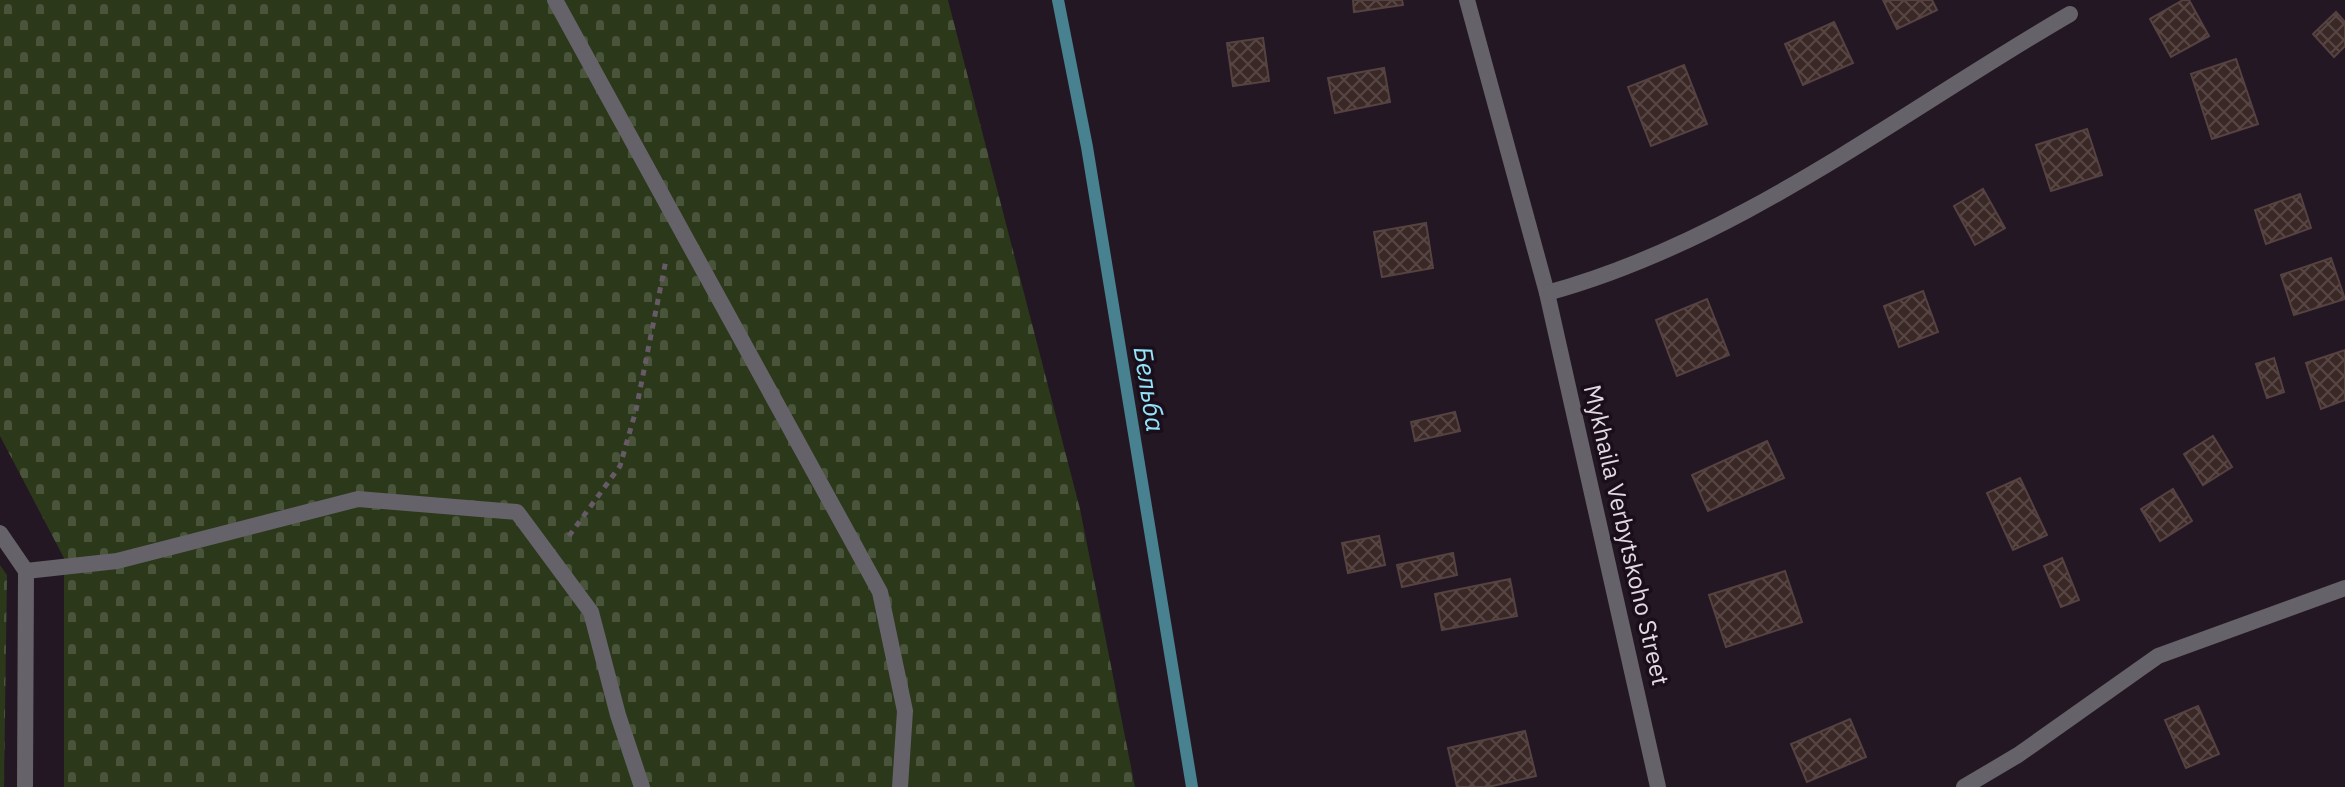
<svg xmlns="http://www.w3.org/2000/svg" width="2345" height="787" font-family="'IBM Plex Sans',sans-serif">
  <style>
    .cemetery { fill: url(#cemetery-stones) }
    .lines { fill: none; stroke-linecap: round; stroke-linejoin: round }
    .stream { stroke: #48818f; stroke-width: 12 }
    .building { fill: url(#building-cross-hatch); stroke: #564241; stroke-width: 2 }
    .path { stroke: #655a65; stroke-width: 5; stroke-dasharray: 6 6; stroke-linecap: butt }
    .lane { stroke: #656269; stroke-width: 16 }
    .street { stroke: #656269; stroke-width: 16 }
    .labels { text-anchor: middle; stroke-width: 7; stroke-linejoin: round; paint-order: stroke }
    .street-label { font-size: 24px; fill: #e2dae2; stroke: #190e19 }
    .water-label { font-size: 26px; font-style: italic; fill: #94e5fa; stroke: #190e19 }
  </style>
  <defs>
    <pattern id="cemetery-stones" width="16" height="16" patternUnits="userSpaceOnUse" patternTransform="scale(2)"><rect width="16" height="16" fill="#2b3819"/><path d="M2 7V4a2 2 0 0 1 4 0v3zM10 15v-3a2 2 0 0 1 4 0v3z" fill="#49543a"/></pattern>
    <pattern id="building-cross-hatch" width="8" height="8" patternUnits="userSpaceOnUse" patternTransform="scale(2)"><rect width="8" height="8" fill="#3a2826"/><path d="M0 0l8 8M0 8l8-8" fill="none" stroke="#564745"/></pattern>
  </defs>
  <rect width="100%" height="100%" fill="#231723"/>
  <!-- cemetery -->
  <g class="cemetery">
    <polygon points="0,0 948,0 1080,509 1135,787 64,787 64,558 0,436"/>
    <polygon points="0,565 7,575 4,787 0,787"/>
  </g>
  <g class="lines">
    <!-- stream -->
    <polyline class="stream" points="1058,0 1087,147 1192,787"/>
  </g>
  <!-- building -->
  <g class="building">
    <polygon points="1353,0 1402,0 1403,5 1354,12"/>
    <polygon points="1883,0 1932,0 1937,10 1897,29"/>
    <polygon points="2183,0 2189,0 2209,36 2171,57 2150,19"/>
    <polygon points="2336,12 2345,22 2345,46 2334,57 2313,34"/>
    <polygon points="1834,22 1853,63 1803,85 1785,44"/>
    <polygon points="1263,38 1269,81 1233,86 1227,43"/>
    <polygon points="2236,59 2258,124 2212,139 2191,74"/>
    <polygon points="1684,65 1707,124 1651,146 1628,87"/>
    <polygon points="1384,68 1390,102 1335,113 1328,78"/>
    <polygon points="2087,129 2102,175 2051,191 2036,145"/>
    <polygon points="1983,189 2005,228 1975,245 1954,206"/>
    <polygon points="2300,194 2311,228 2266,244 2255,210"/>
    <polygon points="1426,223 1433,268 1382,277 1374,232"/>
    <polygon points="2331,258 2345,299 2294,315 2281,275"/>
    <polygon points="1923,291 1938,332 1899,347 1884,306"/>
    <polygon points="1707,299 1729,355 1677,376 1656,320"/>
    <polygon points="2345,350 2345,400 2321,409 2306,363"/>
    <polygon points="2274,358 2284,392 2267,398 2256,364"/>
    <polygon points="1455,412 1460,431 1415,441 1411,422"/>
    <polygon points="2213,436 2232,467 2203,485 2184,454"/>
    <polygon points="1767,441 1784,478 1708,511 1692,475"/>
    <polygon points="2020,478 2047,535 2013,550 1987,493"/>
    <polygon points="2173,489 2192,521 2160,541 2141,509"/>
    <polygon points="1379,536 1385,565 1348,573 1342,543"/>
    <polygon points="1453,553 1457,575 1402,587 1397,565"/>
    <polygon points="2062,558 2079,600 2061,607 2044,566"/>
    <polygon points="1785,571 1802,622 1726,647 1709,595"/>
    <polygon points="1510,579 1517,616 1442,630 1435,594"/>
    <polygon points="2198,706 2219,754 2186,768 2165,720"/>
    <polygon points="1850,719 1866,757 1807,782 1791,744"/>
    <polygon points="1525,731 1536,776 1488,787 1457,787 1448,748"/>
  </g>
  <g class="lines">
    <!-- path -->
    <polyline class="path" points="569,536 620,466 636,410 666,260"/>
    <!-- lane -->
    <g class="lane">
      <polyline points="555,0 880,592 905,711 900,787"/>
      <polyline points="0,533 26,571 25,787"/>
      <polyline points="26,571 117,561 358,499 517,512 591,612 618,715 642,787"/>
    </g>
    <!-- street -->
    <g class="street">
      <polyline points="1467,0 1547,293 1658,787"/>
      <path d="M1547,293c191,-52 354,-181 523,-279"/>
      <polyline points="1964,787 2018,755 2158,656 2345,588"/>
    </g>
  </g>
  <g class="labels">
    <!-- street labels -->
    <g class="street-label">
      <text transform="translate(1626 535) rotate(77)" y="8">Mykhaila Verbytskoho Street</text>
    </g>
    <!-- water labels -->
    <g class="water-label">
      <text transform="translate(1149 389) rotate(81)" y="9">Бельба</text>
    </g>
  </g>
</svg>
